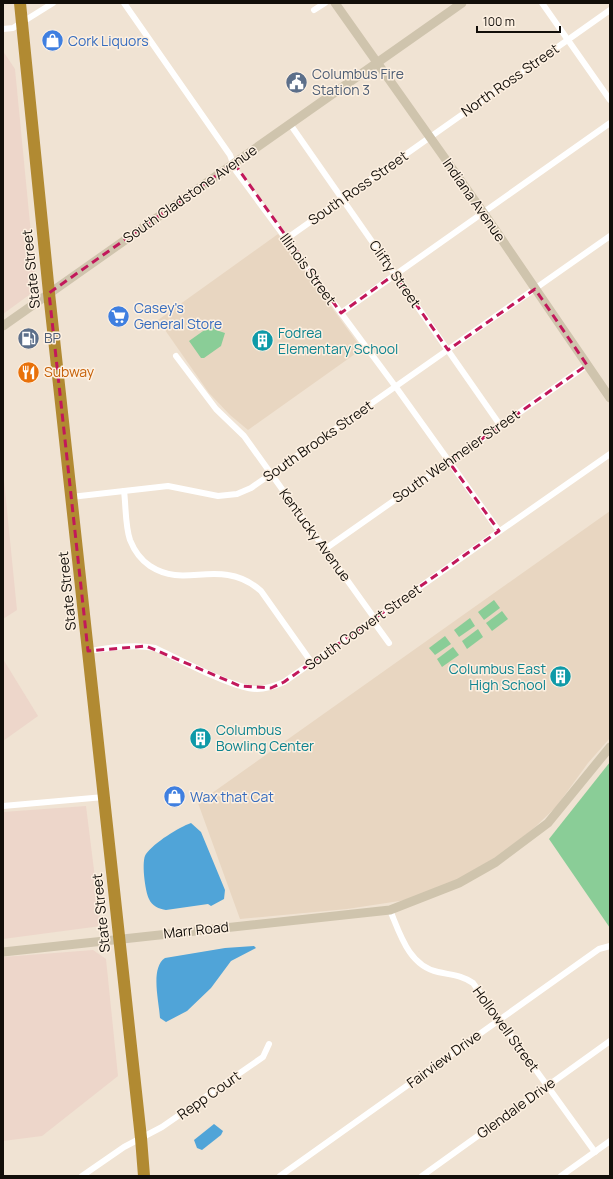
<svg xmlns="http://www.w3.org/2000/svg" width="613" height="1179" font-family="Manrope,sans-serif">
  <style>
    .industrial { fill: #edd6ca }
    .built { fill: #e8d6c1 }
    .green { fill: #8acd97 }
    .water { fill: #50a4d8 }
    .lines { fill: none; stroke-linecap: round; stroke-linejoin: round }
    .street { stroke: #fff; stroke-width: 6 }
    .secondary { stroke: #cfc4ad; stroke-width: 9 }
    .highway { stroke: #b18a32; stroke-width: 12 }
    .marked { fill: none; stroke: #c2185b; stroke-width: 3; stroke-dasharray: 8 5; stroke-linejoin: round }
    .labels { text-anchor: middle; stroke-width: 3; stroke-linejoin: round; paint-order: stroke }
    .shop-label { font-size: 14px; fill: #366cbe; stroke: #fdf0e1; text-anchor: start }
    .service-label { font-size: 14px; fill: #4e5e75; stroke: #fdf0e1; text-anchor: start }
    .street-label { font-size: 14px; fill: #120e09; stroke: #fdf0e1 }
    .culture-label { font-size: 14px; fill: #0d838f; stroke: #fdf0e1; text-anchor: start }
    .food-label { font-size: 14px; fill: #c56008; stroke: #fdf0e1; text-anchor: start }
  </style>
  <rect width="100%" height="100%" fill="#f0e3d3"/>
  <!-- industrial -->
  <g class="industrial">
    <polygon points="3,51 15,69 36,285 29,295 3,314"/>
    <polygon points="3,470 17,610 3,619"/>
    <polygon points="3,659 38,716 3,741"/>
    <polygon points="86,806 101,926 3,939 3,812"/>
    <polygon points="93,950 106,959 118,1076 42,1136 3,1141 3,957"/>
  </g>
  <!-- built -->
  <g class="built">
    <polygon points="278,234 362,349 248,430 230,415 209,393 158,320"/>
    <polygon points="610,511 610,738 588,763 556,807 534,828 501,854 455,881 406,900 347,909 240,919 198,803"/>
  </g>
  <!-- green -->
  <g class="green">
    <polygon points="213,324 216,330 225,333 221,346 204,358 201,358 189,341"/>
    <polygon points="494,600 500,608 484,620 478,612"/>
    <polygon points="502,611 508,619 492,631 486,623"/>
    <polygon points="470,618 475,626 459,637 454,630"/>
    <polygon points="478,629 483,637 467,649 462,641"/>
    <polygon points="445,636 451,644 435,655 429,648"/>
    <polygon points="453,647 459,655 442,667 437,659"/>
    <polygon points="610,762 610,928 549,839"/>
  </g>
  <!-- water -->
  <g class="water">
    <path d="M191,823l10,9 24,58 -1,9 -13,7 -3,-2 -42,6c-7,-1 -14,-4 -17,-11 -4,-8 -8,-39 -3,-45 8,-11 33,-27 45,-31z"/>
    <path d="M254,946l2,2 -25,13 -20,27 -24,23 -21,11 -6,-4c-1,-17 -10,-50 5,-60l60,-10z"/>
    <polygon points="214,1124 223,1131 221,1135 202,1150 197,1148 194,1140"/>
  </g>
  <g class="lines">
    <!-- street -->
    <g class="street">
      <polyline points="124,3 230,155 236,171 398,390 499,531"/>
      <polyline points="542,3 610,100"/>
      <polyline points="314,10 325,3"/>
      <polyline points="3,29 13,28 53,3"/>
      <polyline points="290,124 500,425"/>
      <polyline points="286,239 610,10"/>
      <polyline points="341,313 610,123"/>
      <polyline points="176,356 216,409 244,436 375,619 376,625 389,643"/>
      <path d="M124,491c2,15 1,34 6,49 4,10 11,20 20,26 28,18 50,4 78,9 13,2 23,7 33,16l51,72"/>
      <polyline points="71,497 168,486 218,496 237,494 251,488 610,236"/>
      <polyline points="325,549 587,365"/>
      <path d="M88,651c23,-3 45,-7 67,-3 24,11 79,41 102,41 10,0 18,-3 27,-7l326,-228"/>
      <polyline points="3,806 104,797"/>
      <path d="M390,910c10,24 19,56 48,62 13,3 24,3 35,11l122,169"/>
      <polyline points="82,1176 124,1147 162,1127 263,1057 269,1044"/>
      <polyline points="280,1176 599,949 610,946"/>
      <polyline points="422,1176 610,1041"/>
      <polyline points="561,1176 610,1141"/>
    </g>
    <!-- secondary -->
    <g class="secondary">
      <polyline points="335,3 485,215 610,398"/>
      <polyline points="3,326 462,3"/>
      <polyline points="3,952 390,910 459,883 496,862 548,823 610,747"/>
    </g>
    <!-- highway -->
    <polyline class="highway" points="20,3 49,293 141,1138 144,1176"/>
  </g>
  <!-- marked area -->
  <path class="marked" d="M234,163l107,150 54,-39 53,76 87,-61 52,76 -138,97 50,69 -215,151 -13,6 -31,-2 -94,-40 -58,5 -39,-358z"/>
  <!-- icons -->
  <defs>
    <symbol id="shop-disc" viewBox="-11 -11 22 22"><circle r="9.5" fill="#3f7fe0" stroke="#fdf0e1"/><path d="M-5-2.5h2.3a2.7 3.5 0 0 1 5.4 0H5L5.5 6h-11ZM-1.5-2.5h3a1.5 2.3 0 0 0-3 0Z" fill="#fff"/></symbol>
    <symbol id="civic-disc" viewBox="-11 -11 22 22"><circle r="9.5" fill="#5c6f8a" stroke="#fdf0e1"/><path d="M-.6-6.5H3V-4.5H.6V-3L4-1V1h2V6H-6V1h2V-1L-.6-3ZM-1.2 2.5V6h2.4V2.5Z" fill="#fff"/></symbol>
    <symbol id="supermarket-disc" viewBox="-11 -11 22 22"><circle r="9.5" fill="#3f7fe0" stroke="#fdf0e1"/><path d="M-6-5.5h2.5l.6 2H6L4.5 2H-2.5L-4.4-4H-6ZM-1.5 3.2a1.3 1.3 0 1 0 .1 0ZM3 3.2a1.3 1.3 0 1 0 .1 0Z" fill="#fff"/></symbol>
    <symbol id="fuel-disc" viewBox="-11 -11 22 22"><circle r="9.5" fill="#5c6f8a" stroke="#fdf0e1"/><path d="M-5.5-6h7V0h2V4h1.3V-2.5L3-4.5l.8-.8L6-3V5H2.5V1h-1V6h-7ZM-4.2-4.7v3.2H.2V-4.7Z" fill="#fff"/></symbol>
    <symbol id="building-disc" viewBox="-11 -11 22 22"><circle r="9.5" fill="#0f9aa8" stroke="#fdf0e1"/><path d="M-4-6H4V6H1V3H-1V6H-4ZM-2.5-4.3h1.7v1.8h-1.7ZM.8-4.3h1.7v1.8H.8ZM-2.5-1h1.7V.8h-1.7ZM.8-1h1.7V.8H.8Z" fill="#fff"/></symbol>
    <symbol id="restaurant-disc" viewBox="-11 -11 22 22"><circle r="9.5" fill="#e8710a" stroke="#fdf0e1"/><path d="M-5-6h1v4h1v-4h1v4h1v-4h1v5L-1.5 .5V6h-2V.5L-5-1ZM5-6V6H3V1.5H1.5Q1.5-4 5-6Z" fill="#fff"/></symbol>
  </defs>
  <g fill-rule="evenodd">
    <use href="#shop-disc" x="40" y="28" width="25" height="25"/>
    <use href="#civic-disc" x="284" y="70" width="25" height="25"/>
    <use href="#supermarket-disc" x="106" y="304" width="25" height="25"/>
    <use href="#fuel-disc" x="16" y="326" width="25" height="25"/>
    <use href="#building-disc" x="250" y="328" width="25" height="25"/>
    <use href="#restaurant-disc" x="16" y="360" width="25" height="25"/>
    <use href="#building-disc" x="548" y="664" width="25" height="25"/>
    <use href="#building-disc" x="188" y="726" width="25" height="25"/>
    <use href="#shop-disc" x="162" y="784" width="25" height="25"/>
  </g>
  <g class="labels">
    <!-- shop labels -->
    <g class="shop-label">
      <text x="68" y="46">Cork Liquors</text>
      <text x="134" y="313">Casey's<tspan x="134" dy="16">General Store</tspan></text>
      <text x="190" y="802">Wax that Cat</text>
    </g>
    <!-- service labels -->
    <g class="service-label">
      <text x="312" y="79">Columbus Fire<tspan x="312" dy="16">Station 3</tspan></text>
      <text x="44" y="343">BP</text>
    </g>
    <!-- street labels -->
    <g class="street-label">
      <text transform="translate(510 80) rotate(-35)" y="5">North Ross Street</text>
      <text transform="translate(358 188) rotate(-35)" y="5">South Ross Street</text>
      <text transform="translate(190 194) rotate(-35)" y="5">South Gladstone Avenue</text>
      <text transform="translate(474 200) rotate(55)" y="5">Indiana Avenue</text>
      <text transform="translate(31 269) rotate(-96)" y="5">State Street</text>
      <text transform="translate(308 269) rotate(54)" y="5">Illinois Street</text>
      <text transform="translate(395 274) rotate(55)" y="5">Clifty Street</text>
      <text transform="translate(318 441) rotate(-35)" y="5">South Brooks Street</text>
      <text transform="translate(456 456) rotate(-35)" y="5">South Wehmeier Street</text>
      <text transform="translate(315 535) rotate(54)" y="5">Kentucky Avenue</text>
      <text transform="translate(67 591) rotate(-96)" y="5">State Street</text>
      <text transform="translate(363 627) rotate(-35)" y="5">South Coovert Street</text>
      <text transform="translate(101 913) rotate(-96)" y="5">State Street</text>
      <text transform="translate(196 930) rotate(-6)" y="5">Marr Road</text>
      <text transform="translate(506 1029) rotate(54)" y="5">Hollowell Street</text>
      <text transform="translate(444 1059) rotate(-36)" y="5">Fairview Drive</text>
      <text transform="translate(209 1095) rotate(-35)" y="5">Repp Court</text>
      <text transform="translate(516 1108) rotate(-36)" y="5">Glendale Drive</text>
    </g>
    <!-- culture labels -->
    <g class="culture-label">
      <text x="278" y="338">Fodrea<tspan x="278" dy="16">Elementary School</tspan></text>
      <text x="546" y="674" text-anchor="end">Columbus East<tspan x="546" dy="16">High School</tspan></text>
      <text x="216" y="735">Columbus<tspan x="216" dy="16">Bowling Center</tspan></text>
    </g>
    <!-- food labels -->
    <g class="food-label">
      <text x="44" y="377">Subway</text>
    </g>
  </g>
  <!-- border -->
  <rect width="613" height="1179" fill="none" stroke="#120e09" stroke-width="8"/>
  <!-- scale -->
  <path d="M477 26v6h83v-6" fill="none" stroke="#120e09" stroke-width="2"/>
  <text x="483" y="26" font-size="12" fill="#120e09" stroke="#fdf0e1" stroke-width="3" paint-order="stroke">100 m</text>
</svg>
